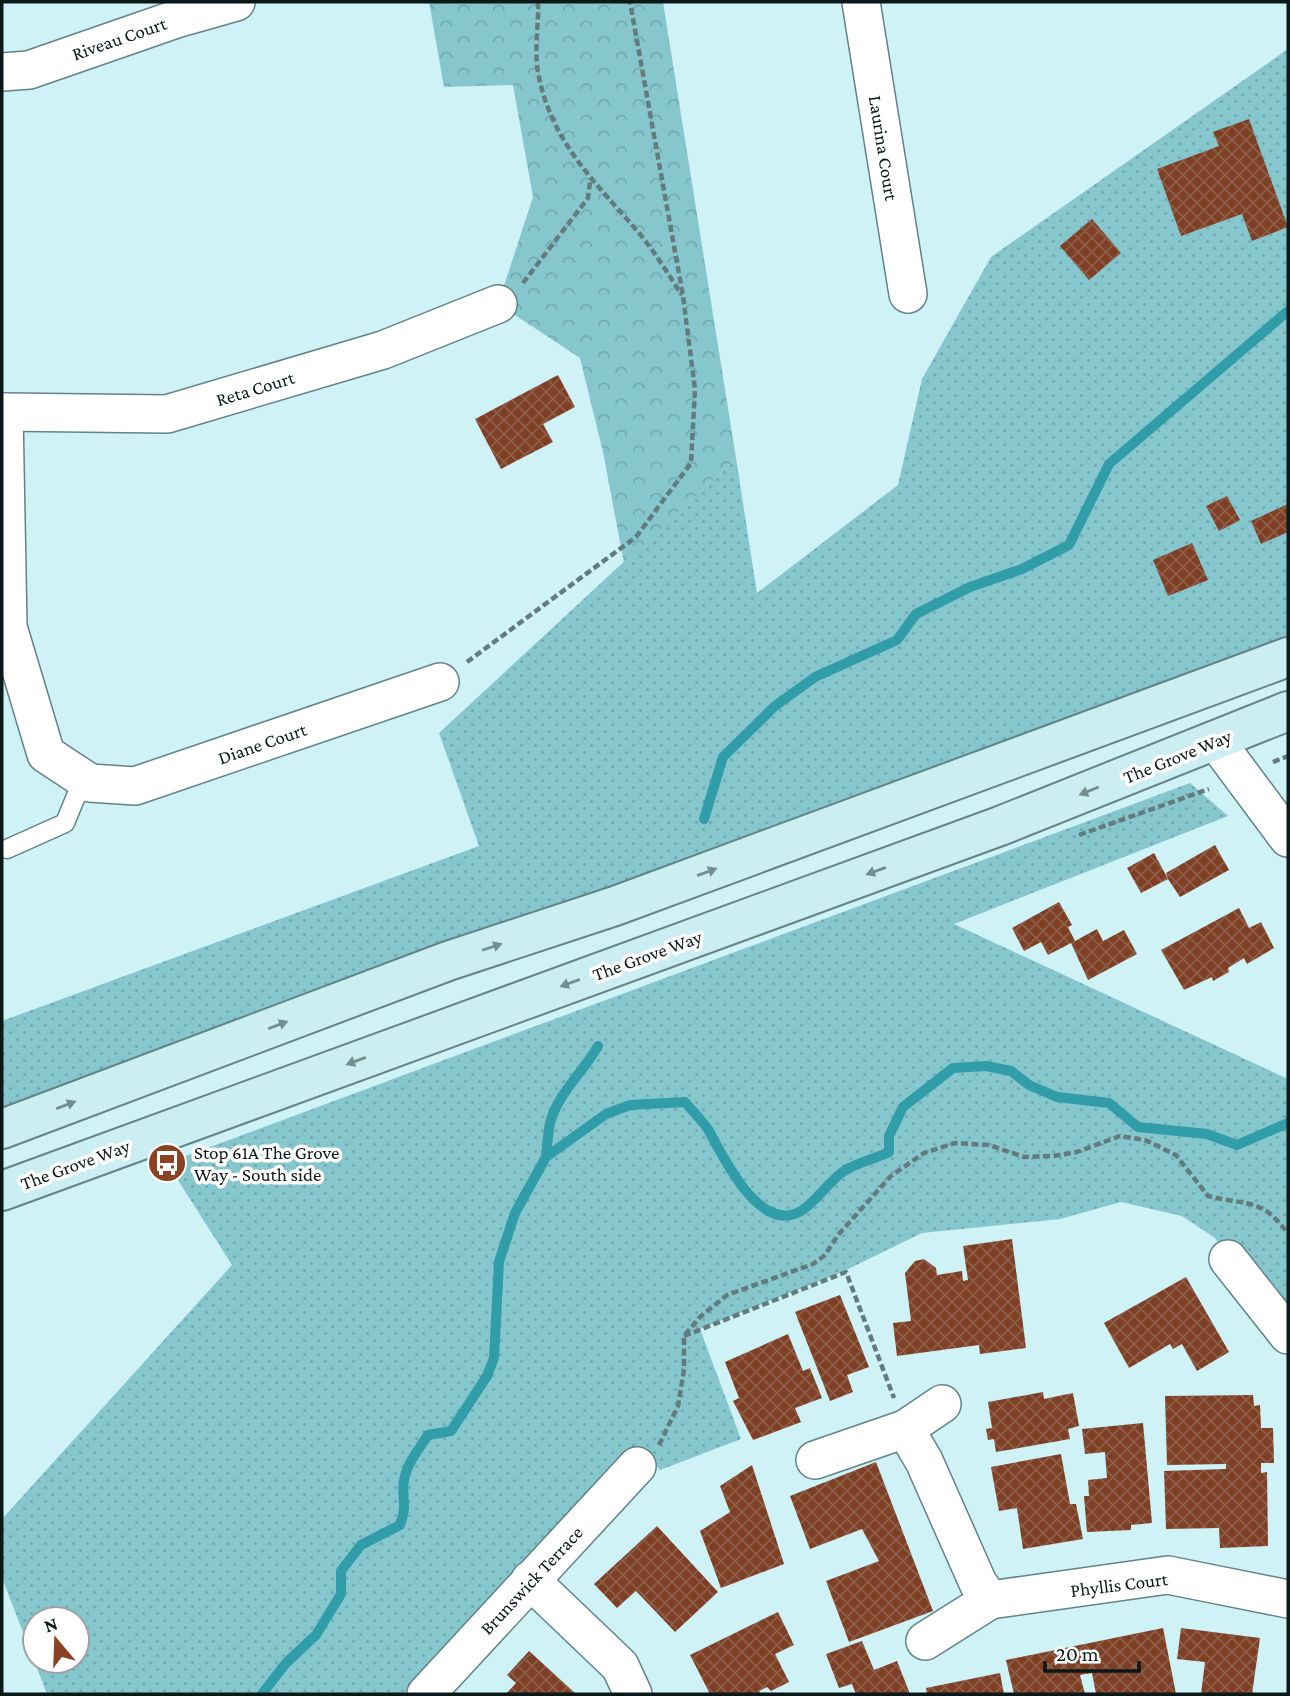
<svg xmlns="http://www.w3.org/2000/svg" width="1290" height="1696" font-family="'Crimson Pro',serif">
  <style>
    .grass { fill: url(#grass-dots); fill-rule: evenodd }
    .park { fill: url(#park-crowns) }
    .lines { fill: none; stroke-linecap: round; stroke-linejoin: round }
    .stream { stroke: #309da9; stroke-width: 10 }
    .building { fill: url(#building-cross-hatch) }
    .lane-casing { stroke: #628387; stroke-width: 21 }
    .street-casing { stroke: #628387; stroke-width: 40 }
    .secondary-casing { stroke: #628387; stroke-width: 42 }
    .path { stroke: #647b7d; stroke-width: 4.5; stroke-dasharray: 7 3.5; stroke-linecap: butt }
    .lane { stroke: #fff; stroke-width: 18 }
    .street { stroke: #fff; stroke-width: 37 }
    .secondary { stroke: #caeef2; stroke-width: 38 }
    .oneway { fill: #748e90 }
    .labels { text-anchor: middle; stroke-width: 7; stroke-linejoin: round; paint-order: stroke }
    .street-label { font-size: 19px; fill: #0b1819; stroke: #fff }
    .poi-label { font-size: 19px; fill: #0b1819; stroke: #fff; text-anchor: start }
  </style>
  <defs>
    <pattern id="grass-dots" width="8" height="8" patternUnits="userSpaceOnUse" patternTransform="scale(1.75)"><rect width="8" height="8" fill="#86c7ce"/><path d="M2 2h.1M6 6h.1" fill="none" stroke="#72aab0" stroke-width="1.8" stroke-linecap="round"/></pattern>
    <pattern id="park-crowns" width="20" height="18" patternUnits="userSpaceOnUse" patternTransform="scale(1.75)"><rect width="20" height="18" fill="#86c7ce"/><path d="M2 6a3 3 0 1 1 6 0M12 15a3 3 0 1 1 6 0" fill="none" stroke="#72aab0"/></pattern>
    <pattern id="building-cross-hatch" width="8" height="8" patternUnits="userSpaceOnUse" patternTransform="scale(1.75)"><rect width="8" height="8" fill="#7f3f24"/><path d="M0 0l8 8M0 8l8-8" fill="none" stroke="#8d5e4a"/></pattern>
  </defs>
  <rect width="100%" height="100%" fill="#cff2f6"/>
  <!-- grass -->
  <g class="grass">
    <polygon points="1288,49 1288,657 2,1128 2,1021 479,846 439,733 736,458 757,593 898,485 922,379 991,257"/>
    <path d="M1190,783l38,33 -274,108 334,155v225l-60,-45 -13,-21 -33,-22 -61,-14 -61,17 -138,14 -80,39 -142,57 41,110 -81,31 -12,-14 -222,238h-379l-45,-116v-59l230,-254 -65,-102zM35,1619h42v42h-42z"/>
  </g>
  <!-- park -->
  <polygon class="park" points="429,2 663,2 736,458 624,563 603,452 580,358 498,304 533,197 513,85 444,87"/>
  <g class="lines">
    <!-- stream -->
    <g class="stream">
      <polyline points="704,819 723,757 775,706 815,677 897,640 916,614 970,587 1022,569 1069,545 1109,464 1288,311"/>
      <path d="M546,1157c1,-12 2,-24 4,-34 8,-30 34,-52 48,-77"/>
      <path d="M262,1694l24,-31 30,-28 25,-41v-23l20,-26 39,-20c8,-21 1,-26 4,-45 3,-17 15,-31 24,-45l23,-4 36,-55 7,-18 5,-96 16,-49 31,-56 60,-43 24,-9 55,-3c8,10 18,19 24,29 15,27 51,104 92,80 16,-10 27,-29 43,-40 12,-8 31,-12 45,-19v-16l14,-29 50,-39 33,-2 25,5 18,14 28,12 52,6 29,24 69,7 30,11 51,-22"/>
    </g>
  </g>
  <!-- building -->
  <g class="building">
    <polygon points="1249,119 1288,227 1252,241 1242,214 1181,236 1157,169 1219,146 1213,132"/>
    <polygon points="1092,219 1121,253 1089,280 1060,246"/>
    <polygon points="558,375 575,407 543,424 553,442 501,469 475,419"/>
    <polygon points="1227,496 1240,520 1219,531 1206,506"/>
    <polygon points="1288,504 1288,532 1261,544 1251,521"/>
    <polygon points="1192,543 1208,580 1168,596 1153,560"/>
    <polygon points="1215,845 1229,870 1180,897 1168,879 1141,893 1127,868 1154,853 1168,879 1166,873"/>
    <polygon points="1059,902 1072,925 1068,927 1075,941 1097,929 1103,941 1124,930 1137,954 1088,980 1071,943 1048,955 1041,942 1024,951 1012,928"/>
    <polygon points="1239,908 1249,928 1261,922 1274,948 1247,964 1244,958 1228,968 1229,972 1213,981 1212,977 1184,990 1161,950"/>
    <polygon points="1012,1239 1026,1348 980,1354 979,1345 897,1356 893,1323 911,1321 905,1273 915,1261 924,1259 936,1268 937,1275 962,1271 963,1281 968,1280 963,1246"/>
    <polygon points="1186,1277 1229,1352 1197,1371 1182,1344 1173,1349 1170,1344 1129,1368 1104,1323"/>
    <polygon points="840,1295 869,1367 847,1375 853,1392 830,1401 795,1312"/>
    <polygon points="788,1334 803,1371 810,1368 822,1398 795,1408 801,1422 753,1440 733,1401 739,1398 725,1362"/>
    <polygon points="1043,1392 1044,1399 1073,1393 1079,1426 1068,1429 1070,1439 996,1452 994,1439 988,1440 986,1429 992,1428 988,1402"/>
    <polygon points="1253,1395 1254,1406 1260,1405 1261,1428 1273,1428 1274,1463 1261,1463 1261,1473 1267,1472 1268,1546 1220,1548 1219,1528 1166,1529 1164,1471 1226,1469 1226,1464 1167,1465 1165,1396"/>
    <polygon points="1143,1423 1152,1523 1131,1525 1131,1530 1087,1532 1084,1496 1089,1496 1088,1480 1107,1478 1105,1452 1085,1454 1082,1429"/>
    <polygon points="1061,1454 1070,1504 1076,1504 1083,1539 1023,1549 1017,1508 999,1511 991,1467"/>
    <polygon points="876,1462 933,1611 849,1642 826,1581 879,1561 862,1529 810,1549 790,1496"/>
    <polygon points="752,1465 784,1564 721,1588 700,1531 730,1512 720,1486"/>
    <polygon points="657,1526 718,1592 675,1632 636,1591 617,1608 594,1584"/>
    <polygon points="778,1612 794,1645 775,1654 789,1682 771,1691 767,1687 759,1691 761,1694 710,1694 690,1655"/>
    <polygon points="1163,1628 1176,1694 1096,1694 1092,1673 1080,1675 1085,1694 1014,1694 1006,1660"/>
    <polygon points="1181,1628 1260,1638 1252,1694 1201,1694 1205,1662 1177,1659"/>
    <polygon points="862,1641 874,1670 897,1661 910,1694 856,1694 852,1684 839,1688 826,1654"/>
    <polygon points="529,1651 539,1660 576,1694 506,1694 516,1683 507,1675"/>
    <polygon points="1000,1673 1004,1694 927,1694 926,1688"/>
  </g>
  <g class="lines">
    <defs>
      <polyline id="lane" points="7,849 65,823 83,779"/>
      <g id="street">
        <polyline points="861,2 908,294"/>
        <polyline points="2,72 29,70 176,19 236,2"/>
        <polyline points="2,412 167,414 383,350 498,304"/>
        <polyline points="4,412 8,627 46,754 90,783 135,786 440,682"/>
        <polyline points="1215,740 1288,838"/>
        <polyline points="1228,1259 1288,1335"/>
        <polyline points="905,1429 942,1404"/>
        <polyline points="815,1460 905,1429 924,1461 978,1583 990,1600 1168,1575 1288,1599"/>
        <polyline points="530,1580 620,1666 633,1694"/>
        <polyline points="925,1641 990,1600"/>
        <polyline points="426,1694 637,1466"/>
      </g>
      <g id="secondary">
        <polyline points="2,1129 448,961 615,906 1288,657"/>
        <polyline points="2,1191 1000,826 1288,711"/>
      </g>
    </defs>
    <!-- lane casing -->
    <use href="#lane" class="lane-casing"/>
    <!-- street casing -->
    <use href="#street" class="street-casing"/>
    <!-- secondary casing -->
    <use href="#secondary" class="secondary-casing"/>
    <!-- path -->
    <g class="path">
      <path d="M538,2c1,22 -4,47 0,70 12,69 58,111 101,161 16,19 29,41 43,62"/>
      <polyline points="523,283 588,198 590,182"/>
      <polyline points="467,662 636,537 691,463 695,389 683,296 630,2"/>
      <polyline points="1273,762 1288,756"/>
      <polyline points="1079,835 1209,789"/>
      <polyline points="684,1336 846,1272 894,1398"/>
      <path d="M659,1445l19,-39 6,-36v-34l16,-19 27,-22 86,-31 12,-9 13,-20 53,-59 33,-23 31,-10 34,2 35,12 29,-1 24,-4 43,-16 25,4 31,15 32,41c39,10 54,1 80,38"/>
    </g>
    <!-- lane -->
    <use href="#lane" class="lane"/>
    <!-- street -->
    <use href="#street" class="street"/>
    <!-- secondary -->
    <use href="#secondary" class="secondary"/>
  </g>
  <!-- one-way arrows -->
  <defs><path id="oneway-solid" d="M-6-.8H1V-3.2L6.5 0L1 3.2V.8H-6Z" transform="scale(1.75)"/></defs>
  <g class="oneway">
    <use href="#oneway-solid" transform="translate(1089 791) rotate(158)"/>
    <use href="#oneway-solid" transform="translate(876 871) rotate(160)"/>
    <use href="#oneway-solid" transform="translate(707 872) rotate(-20)"/>
    <use href="#oneway-solid" transform="translate(492 947) rotate(-18)"/>
    <use href="#oneway-solid" transform="translate(570 983) rotate(160)"/>
    <use href="#oneway-solid" transform="translate(278 1025) rotate(-21)"/>
    <use href="#oneway-solid" transform="translate(356 1061) rotate(160)"/>
    <use href="#oneway-solid" transform="translate(66 1105) rotate(-21)"/>
  </g>
  <!-- icons -->
  <defs>
    <symbol id="bus-disc" viewBox="-11 -11 22 22"><circle r="9.5" fill="#8a4223" stroke="#fff"/><path d="M-5-6H5V4H4V6H2V4H-2V6H-4V4H-5ZM-3.5-4V0h7V-4ZM-3.5 1.2v1.5H-2V1.2ZM2 1.2v1.5H3.5V1.2Z" fill="#fff"/></symbol>
  </defs>
  <g fill-rule="evenodd">
    <use href="#bus-disc" x="145" y="1141" width="44" height="44"/>
  </g>
  <g class="labels">
    <!-- street labels -->
    <g class="street-label">
      <text transform="translate(119 38) rotate(-19)" y="7">Riveau Court</text>
      <text transform="translate(884 148) rotate(81)" y="7">Laurina Court</text>
      <text transform="translate(255 388) rotate(-17)" y="7">Reta Court</text>
      <text transform="translate(262 743) rotate(-19)" y="7">Diane Court</text>
      <text transform="translate(1177 756) rotate(-22)" y="7">The Grove Way</text>
      <text transform="translate(647 955) rotate(-20)" y="7">The Grove Way</text>
      <text transform="translate(75 1164) rotate(-20)" y="7">The Grove Way</text>
      <text transform="translate(531 1580) rotate(-47)" y="7">Brunswick Terrace</text>
      <text transform="translate(1119 1584) rotate(-7)" y="7">Phyllis Court</text>
    </g>
    <!-- poi labels -->
    <g class="poi-label">
      <text x="194" y="1159">Stop 61A The Grove<tspan x="194" dy="22">Way - South side</tspan></text>
    </g>
  </g>
  <!-- border -->
  <rect width="1290" height="1696" fill="none" stroke="#0b1819" stroke-width="7"/>
  <!-- north arrow -->
  <g transform="translate(56 1640) rotate(341)"><circle r="33" fill="#ffffff" stroke="#9da3a3" stroke-width="2"/>
  <path d="M0-5L12 26L0 18L-12 26Z" fill="#8a4223"/>
  <text y="-10" font-size="19" font-weight="bold" text-anchor="middle" fill="#0b1819">N</text>
  </g>
  <!-- scale -->
  <path d="M1045 1661v10h94v-10" fill="none" stroke="#0b1819" stroke-width="3.5"/>
  <text x="1056" y="1661" font-size="21" fill="#0b1819" stroke="#ffffff" stroke-width="5" paint-order="stroke">20 m</text>
</svg>
